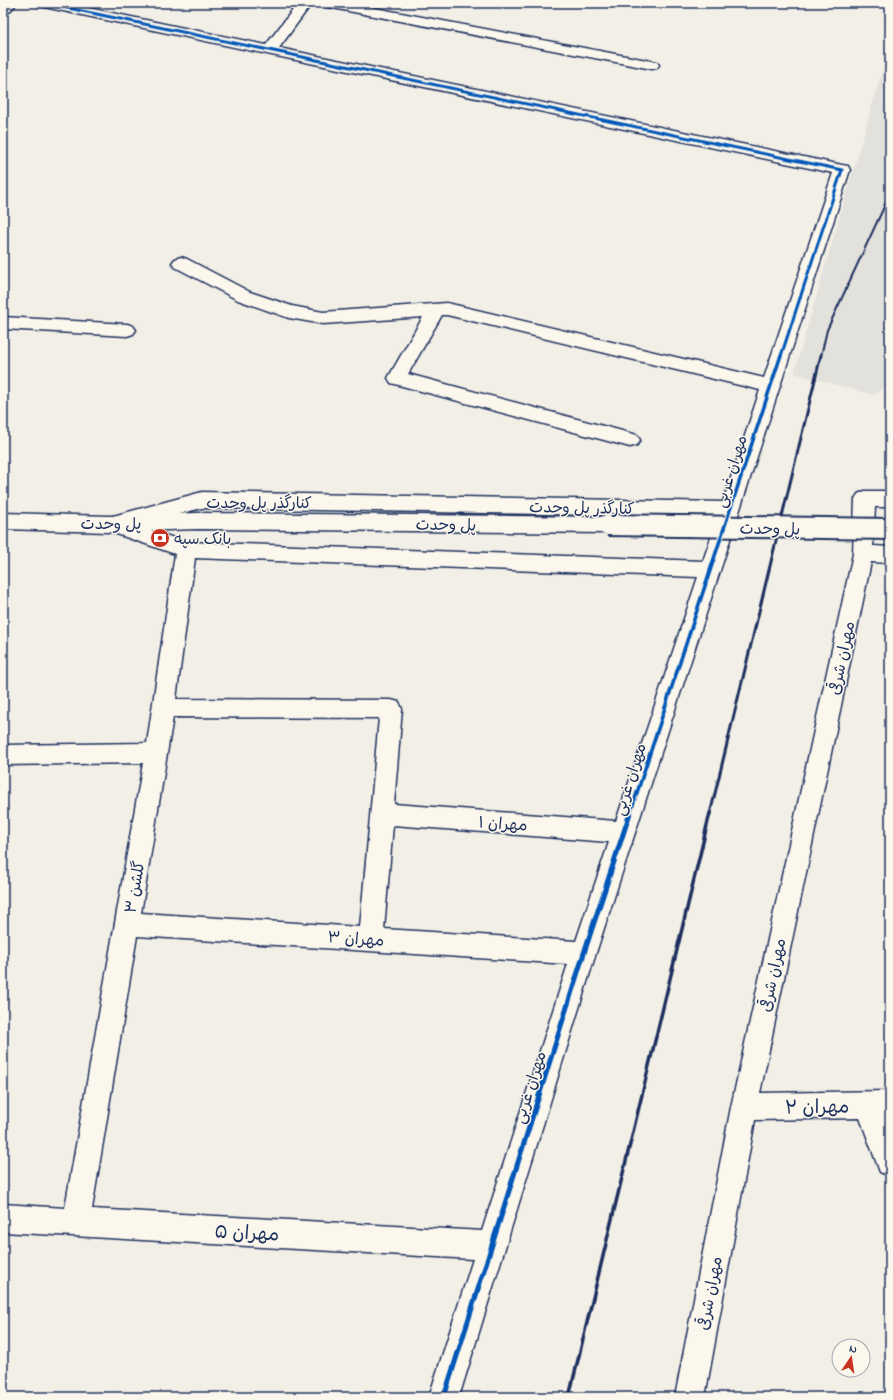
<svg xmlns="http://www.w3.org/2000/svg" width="893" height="1400" font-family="'Indie Flower','Playpen Sans Arabic',sans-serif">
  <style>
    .built { fill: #e2e1dc }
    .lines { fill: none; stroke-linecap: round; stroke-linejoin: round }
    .minor-casing { stroke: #1b2f5e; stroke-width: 3 }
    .tertiary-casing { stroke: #1b2f5e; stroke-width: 3 }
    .minor { fill: #fbf7ec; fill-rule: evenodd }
    .tertiary { fill: #fbf7ec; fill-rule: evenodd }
    .rail-far2 { stroke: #1b2f5e; stroke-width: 2 }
    .rail-far1 { stroke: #1b2f5e; stroke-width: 3 }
    .rail { stroke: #1b2f5e; stroke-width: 3.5 }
    .tertiary-bridge-casing { stroke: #1b2f5e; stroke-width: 24; stroke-linecap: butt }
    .tertiary-bridge { stroke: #fbf7ec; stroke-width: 20 }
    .cycleway-far2-casing { stroke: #fbf7ec; stroke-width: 5 }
    .cycleway-far1-casing { stroke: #fbf7ec; stroke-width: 6 }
    .cycleway-casing { stroke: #fbf7ec; stroke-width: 8 }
    .cycleway-far2 { stroke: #0057b8; stroke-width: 3 }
    .cycleway-far1 { stroke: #0057b8; stroke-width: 3.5 }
    .cycleway { stroke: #0057b8; stroke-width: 5 }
    .labels { text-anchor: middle; stroke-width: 3; stroke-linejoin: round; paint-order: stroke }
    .street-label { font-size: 16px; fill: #1b2f5e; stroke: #fbf7ec }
    .poi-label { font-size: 16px; fill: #1b2f5e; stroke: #fbf7ec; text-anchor: start }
    .near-street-label { font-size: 19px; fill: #1b2f5e; stroke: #fbf7ec }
  </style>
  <rect width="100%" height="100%" fill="#f2efe6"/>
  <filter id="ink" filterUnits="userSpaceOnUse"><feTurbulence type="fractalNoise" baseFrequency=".025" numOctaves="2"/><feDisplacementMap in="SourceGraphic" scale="8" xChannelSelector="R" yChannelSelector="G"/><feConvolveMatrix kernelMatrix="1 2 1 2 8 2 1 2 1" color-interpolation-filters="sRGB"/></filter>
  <g filter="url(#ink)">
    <!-- built -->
    <polygon class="built" points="885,3 890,3 890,384 873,395 794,373 888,51"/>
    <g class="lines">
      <defs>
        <g id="minor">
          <polygon points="3,3 17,3 8,13 3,14"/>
          <path d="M37,3h27l202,42 32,-42h14l-33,45 563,117 6,1 2,4 -254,783 -137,444h-30l44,-138 -470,-27v-28l62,4 78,-445 -140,2v-20l144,-2 28,-189 -73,-25 -3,-5 3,-5 100,-27 521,10 37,-112 -313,-75h-5l-34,59 229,61 3,5 -3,5 -7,2 -239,-64 -3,-5 35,-61 -100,7 -34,-6 -51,-18 -63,-33 -3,-4 3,-4 6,-2 6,2 63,33 42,14 31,6 124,-9 317,75 69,-205 -789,-166 -5,-1zM202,508l516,9 -15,44 -517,-19 -51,-17zM195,558l503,19 -82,244 -222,-17 8,-95 -3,-7 -8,-2 -215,-1zM173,717l206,1 -19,209 -219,-14zM393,825l216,17 -33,99 -192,-12zM137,936l431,28 -86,267 -390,-22z"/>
          <polygon points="320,3 349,3 652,61 657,62 659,65 657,68 652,69 327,7 322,6"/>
          <polygon points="3,317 127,324 133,326 136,330 133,334 127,336 3,329"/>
          <polygon points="865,491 890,491 890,507 875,507 873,546 890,547 890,563 871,562 760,1093 890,1091 890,1117 887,1117 890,1126 890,1176 880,1172 860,1118 755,1120 705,1397 675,1397 731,1107 853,554 855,499 858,494"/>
        </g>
        <polygon id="tertiary" points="3,513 109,516 197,513 607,517 614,520 617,525 614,530 607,533 197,529 109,532 3,529"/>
      </defs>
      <!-- minor casing -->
      <use href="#minor" class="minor-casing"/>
      <!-- tertiary casing -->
      <use href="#tertiary" class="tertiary-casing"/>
      <!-- minor -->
      <use href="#minor" class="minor"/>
      <!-- tertiary -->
      <use href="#tertiary" class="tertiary"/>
      <!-- rail-far2 -->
      <polyline class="rail-far2" points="821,356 827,330 890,194"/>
      <!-- rail-far1 -->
      <polyline class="rail-far1" points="710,814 821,355"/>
      <!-- rail -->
      <polyline class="rail" points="569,1397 710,813"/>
      <defs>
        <polyline id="tertiary-bridge" points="607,525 890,529"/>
      </defs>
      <!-- tertiary-bridge casing -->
      <use href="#tertiary-bridge" class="tertiary-bridge-casing"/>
      <!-- tertiary-bridge -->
      <use href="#tertiary-bridge" class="tertiary-bridge"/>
      <defs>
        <polyline id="cycleway-far2" points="44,3 842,170 781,356"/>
        <polyline id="cycleway-far1" points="630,814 781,355"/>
        <polyline id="cycleway" points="444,1397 584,953 630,813"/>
      </defs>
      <!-- cycleway-far2 casing -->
      <use href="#cycleway-far2" class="cycleway-far2-casing"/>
      <!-- cycleway-far1 casing -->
      <use href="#cycleway-far1" class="cycleway-far1-casing"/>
      <!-- cycleway casing -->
      <use href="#cycleway" class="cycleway-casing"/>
      <!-- cycleway-far2 -->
      <use href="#cycleway-far2" class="cycleway-far2"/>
      <!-- cycleway-far1 -->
      <use href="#cycleway-far1" class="cycleway-far1"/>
      <!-- cycleway -->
      <use href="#cycleway" class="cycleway"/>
    </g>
  </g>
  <!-- icons -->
  <defs>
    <symbol id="bank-disc" viewBox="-11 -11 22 22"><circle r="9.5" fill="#c8321e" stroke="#fbf7ec"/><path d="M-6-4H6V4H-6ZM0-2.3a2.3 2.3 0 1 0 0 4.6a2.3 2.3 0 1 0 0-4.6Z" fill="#fff"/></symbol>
  </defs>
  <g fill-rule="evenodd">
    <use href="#bank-disc" x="149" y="527" width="22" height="22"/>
  </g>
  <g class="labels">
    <!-- street labels -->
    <g class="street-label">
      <text transform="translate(730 471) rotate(-72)" y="6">مهران غربی</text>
      <text x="259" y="508">کنارگذر پل وحدت</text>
      <text transform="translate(582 507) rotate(1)" y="6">کنارگذر پل وحدت</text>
      <text x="111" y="529">پل وحدت</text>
      <text transform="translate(446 524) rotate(1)" y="6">پل وحدت</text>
      <text transform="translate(770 528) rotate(1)" y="6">پل وحدت</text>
      <text transform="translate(841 658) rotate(-78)" y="6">مهران شرقی</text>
      <text transform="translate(629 779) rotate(-72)" y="6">مهران غربی</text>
      <text transform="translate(503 823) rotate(4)" y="6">مهران ۱</text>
      <text transform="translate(134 887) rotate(-80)" y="6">گلشن ۳</text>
      <text transform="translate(356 938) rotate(4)" y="6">مهران ۳</text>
      <text transform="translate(772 975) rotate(-78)" y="6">مهران شرقی</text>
      <text transform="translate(529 1087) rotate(-72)" y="6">مهران غربی</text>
      <text transform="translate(709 1293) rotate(-79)" y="6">مهران شرقی</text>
    </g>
    <!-- poi labels -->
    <g class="poi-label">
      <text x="174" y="544">بانک سپه</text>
    </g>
    <!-- near-street labels -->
    <g class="near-street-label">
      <text transform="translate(817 1106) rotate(-1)" y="7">مهران ۲</text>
      <text transform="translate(247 1232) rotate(3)" y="7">مهران ۵</text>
    </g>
  </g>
  <!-- margin -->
  <rect width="893" height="1400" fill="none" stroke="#fbf7ec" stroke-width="16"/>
  <rect x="8" y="8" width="877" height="1384" fill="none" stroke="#1b2f5e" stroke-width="1.5" filter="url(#ink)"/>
  <!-- north arrow -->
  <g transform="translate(851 1358) rotate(13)"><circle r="19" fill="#fbf7ec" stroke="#a1a7b3"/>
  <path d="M0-3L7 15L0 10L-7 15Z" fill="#c8321e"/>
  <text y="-6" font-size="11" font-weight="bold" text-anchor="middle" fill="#1b2f5e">N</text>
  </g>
</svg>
